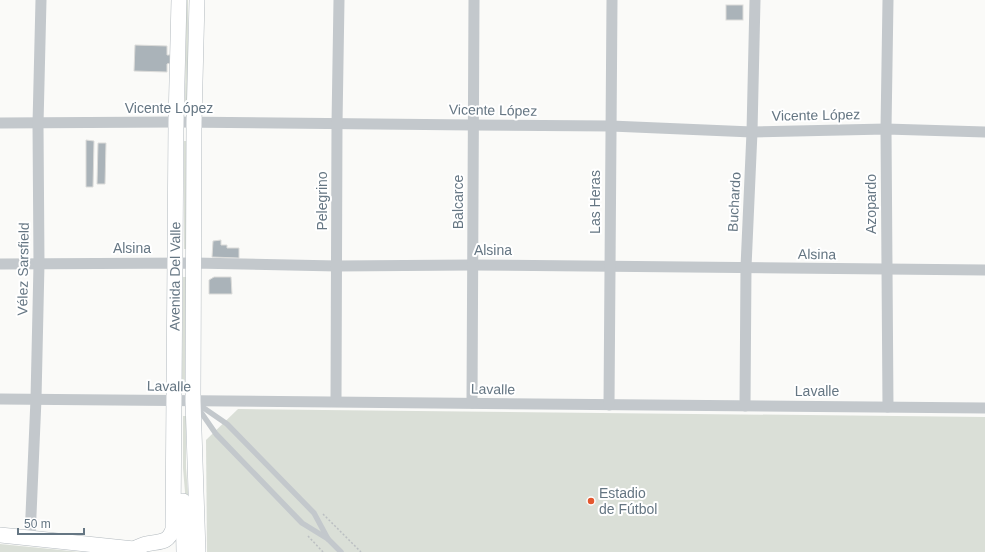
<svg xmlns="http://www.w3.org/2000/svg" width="985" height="552" font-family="Helvetica,sans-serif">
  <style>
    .green { fill: #dadfd7 }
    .building { fill: #aab3b9; stroke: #dcdcda }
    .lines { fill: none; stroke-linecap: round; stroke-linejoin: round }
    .secondary-casing { stroke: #b3babf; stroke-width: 16 }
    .path { stroke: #bbbfc2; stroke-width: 1.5; stroke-dasharray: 2 2; stroke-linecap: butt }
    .lane { stroke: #c3c8cc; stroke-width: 5.5 }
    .street { stroke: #c3c8cc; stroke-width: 11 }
    .secondary { stroke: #fff; stroke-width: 15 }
    .poi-dot { fill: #e4572e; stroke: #fff; stroke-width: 1.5 }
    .labels { text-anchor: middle; stroke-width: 4; stroke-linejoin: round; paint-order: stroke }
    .street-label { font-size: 14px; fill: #657683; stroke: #fff }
    .poi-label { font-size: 14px; fill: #657683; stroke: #fff; text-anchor: start }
  </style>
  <rect width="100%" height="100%" fill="#fafaf8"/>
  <!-- green -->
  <g class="green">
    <polygon points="186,0 188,0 188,107 185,107"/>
    <polygon points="184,141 187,141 186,249 184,249"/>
    <polygon points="183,277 186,277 185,385 182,384"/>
    <polygon points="238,409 985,417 985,552 207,552 206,440"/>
    <polygon points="183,416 186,416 186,468 193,552 190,552 183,468"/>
    <polygon points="0,544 81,552 86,552 0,552"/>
  </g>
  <!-- building -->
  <g class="building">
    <rect x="726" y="5" width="17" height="15"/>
    <polygon points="135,45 167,46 167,55 170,55 170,63 167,64 167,72 134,71"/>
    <polygon points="86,140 94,141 93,187 86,187"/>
    <polygon points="98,143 106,143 105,184 97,184"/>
    <polygon points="221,240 221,245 227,245 227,248 239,248 239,258 212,257 213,241"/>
    <polygon points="214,277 231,277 232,294 209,294 209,280"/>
  </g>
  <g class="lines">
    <defs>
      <g id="secondary">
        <polyline points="197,0 194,122 193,401 198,552"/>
        <polyline points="183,501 184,552"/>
        <polyline points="0,535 134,549 139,552"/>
        <path id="s1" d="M134,549c4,-2 8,-4 12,-5 13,-3 22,0 27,-15l3,-407 3,-122"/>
      </g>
    </defs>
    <!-- secondary casing -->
    <use href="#secondary" class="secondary-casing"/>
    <!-- path -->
    <g class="path">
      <polyline points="323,514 361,552"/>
      <polyline points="308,536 323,552"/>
    </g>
    <!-- lane -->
    <g class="lane">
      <polyline points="195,402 227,424 314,513 328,539"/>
      <polyline points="198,408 216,434 302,523 328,539 341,552"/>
    </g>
    <!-- street -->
    <g class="street">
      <polyline points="0,123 176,122 473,125 611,126 752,132 886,129 985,132"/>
      <polyline points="0,264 194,263 337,266 472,265 985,270"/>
      <polyline points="0,399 985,408"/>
      <polyline points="336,401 337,124 339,0"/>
      <polyline points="472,403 474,0"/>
      <polyline points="609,405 612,0"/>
      <polyline points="745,406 746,267 752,132 755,0"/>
      <polyline points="888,407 886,129 888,0"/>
      <polyline points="30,538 36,399 39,264 38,124 41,0"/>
    </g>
    <!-- secondary -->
    <use href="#secondary" class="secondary"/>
  </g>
  <!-- markers -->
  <circle class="poi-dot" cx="591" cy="501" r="4"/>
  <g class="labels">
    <!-- street labels -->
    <g class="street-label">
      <text x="169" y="113">Vicente López</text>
      <text transform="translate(493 110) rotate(1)" y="5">Vicente López</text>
      <text transform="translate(816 115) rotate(-1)" y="5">Vicente López</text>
      <text transform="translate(322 201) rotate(-90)" y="5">Pelegrino</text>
      <text transform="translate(458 202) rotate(-90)" y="5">Balcarce</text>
      <text transform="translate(595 202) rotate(-90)" y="5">Las Heras</text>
      <text transform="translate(734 202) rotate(-87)" y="5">Buchardo</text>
      <text transform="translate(871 204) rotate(-90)" y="5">Azopardo</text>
      <text x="132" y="253">Alsina</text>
      <text x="493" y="255">Alsina</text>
      <text transform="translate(817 254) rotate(1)" y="5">Alsina</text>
      <text transform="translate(23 269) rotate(-89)" y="5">Vélez Sarsfield</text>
      <text dy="5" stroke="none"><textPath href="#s1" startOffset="299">Avenida Del Valle</textPath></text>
      <text transform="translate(169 386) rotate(1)" y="5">Lavalle</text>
      <text transform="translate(493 389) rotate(1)" y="5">Lavalle</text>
      <text x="817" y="396">Lavalle</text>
    </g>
    <!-- poi labels -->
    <g class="poi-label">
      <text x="599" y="498">Estadio<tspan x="599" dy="16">de Fútbol</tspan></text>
    </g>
  </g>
  <!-- scale -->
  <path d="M18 528v6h66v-6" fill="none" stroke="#657683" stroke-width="2"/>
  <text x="24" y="528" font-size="12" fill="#657683" stroke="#ffffff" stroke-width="3" paint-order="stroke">50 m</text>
</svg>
